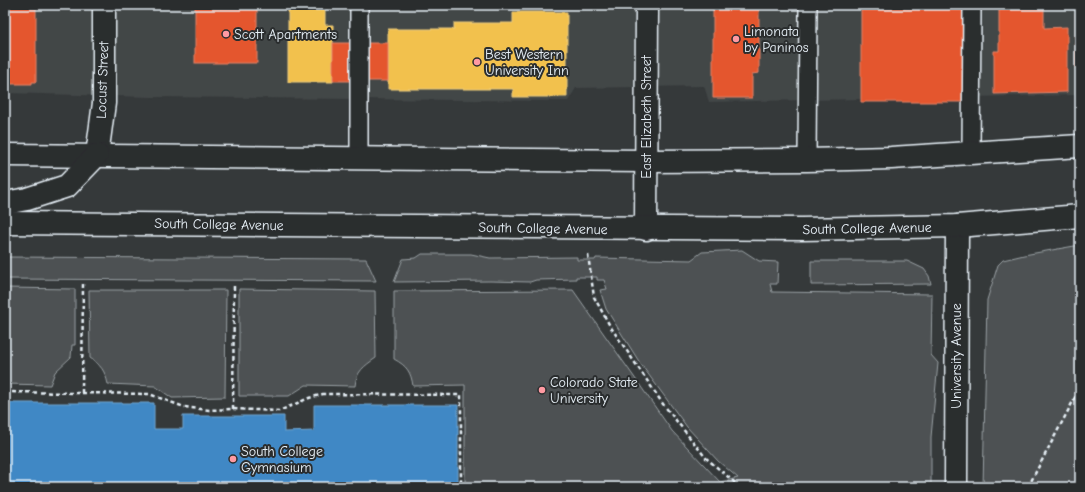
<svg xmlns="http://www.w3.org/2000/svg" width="1085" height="492" font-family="'Comic Neue',sans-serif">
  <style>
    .built { fill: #424647 }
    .green { fill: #4d5152; stroke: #9aa1a5 }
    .homes { fill: #f2c14e; stroke: #efcf81 }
    .shops { fill: #e4572e; stroke: #e5856b }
    .schools { fill: #3f88c5; stroke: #72a8d4 }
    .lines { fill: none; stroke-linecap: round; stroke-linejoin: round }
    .service-casing { stroke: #e8f1f8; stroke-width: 20 }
    .minor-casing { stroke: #e8f1f8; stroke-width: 25 }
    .trunk-casing { stroke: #e8f1f8; stroke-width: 25 }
    .path { stroke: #e8f1f8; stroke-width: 2.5; stroke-dasharray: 4 3; stroke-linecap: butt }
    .service { stroke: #2a2d2e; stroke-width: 17 }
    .minor { stroke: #2a2d2e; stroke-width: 22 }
    .trunk { stroke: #2a2d2e; stroke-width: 22 }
    .poi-dot { fill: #ff9aa2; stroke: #2a2d2e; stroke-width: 1.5 }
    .labels { text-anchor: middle; stroke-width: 4; stroke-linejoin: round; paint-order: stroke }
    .poi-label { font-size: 14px; fill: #e8f1f8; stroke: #2a2d2e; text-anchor: start }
    .street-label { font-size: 14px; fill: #e8f1f8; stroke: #2a2d2e }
  </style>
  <rect width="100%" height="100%" fill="#35393a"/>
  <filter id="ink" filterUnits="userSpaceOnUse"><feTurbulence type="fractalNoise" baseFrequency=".025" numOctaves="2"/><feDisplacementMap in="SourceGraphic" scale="8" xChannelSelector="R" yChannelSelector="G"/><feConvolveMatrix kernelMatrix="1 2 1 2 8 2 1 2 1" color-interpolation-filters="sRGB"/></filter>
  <g filter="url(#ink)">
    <!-- built -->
    <polygon class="built" points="5,5 1080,5 1080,95 709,102 704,86 576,88 568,101 150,97 5,93"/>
    <!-- green -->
    <g class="green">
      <polygon points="1080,245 1080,478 1075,487 983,487 987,300 998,265 1003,260 1024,255"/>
      <path d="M742,250l17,11 19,1 -1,22h-7l2,8 160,2 -1,61 7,8 -7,74v50h-466v-102l-52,1c-2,-14 -6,-20 -19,-27v-68l179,-1 99,141 48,51 18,-4 -20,-17 -31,-34 -47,-64 -34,-54 -6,-19 7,-1 -3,-9h-7v-3h-21v2l-40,1 -6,2 -40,-1 -96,1 9,-23 13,-1 6,-4h49l19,4 87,-1v3h18l1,-2 95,2 11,-8z"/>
      <polygon points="5,257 366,259 376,281 5,279"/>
      <polygon points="811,261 907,261 924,269 929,276 931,284 811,285"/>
      <polygon points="5,288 75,289 75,345 72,345 71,357 55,372 50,385 5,384"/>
      <path d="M239,289l136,2 1,67c-12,8 -20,14 -21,28l-49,-1 -17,11h-50z"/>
      <path d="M89,290h137l-1,107 -53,1 -17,-12 -47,-2c-3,-13 -7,-19 -18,-26z"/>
    </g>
    <!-- homes -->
    <g class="homes">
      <polygon points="288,5 325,5 325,25 333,25 333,82 288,82"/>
      <polygon points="513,12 567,12 567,97 513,97 513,89 388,89 388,29 454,29 454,23 513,23"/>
    </g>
    <!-- shops -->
    <g class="shops">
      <polygon points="5,5 36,5 36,82 32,82 32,84 5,84"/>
      <rect x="195" y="5" width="62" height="58"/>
      <polygon points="713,5 759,5 759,73 752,74 752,98 713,98"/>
      <polygon points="906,5 922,5 922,8 963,8 963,102 861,102 861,8 906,8"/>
      <polygon points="999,5 1044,5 1044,28 1067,27 1067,92 994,94 994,51 999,51"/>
      <polygon points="1080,5 1080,69 1076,69 1076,13 1080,13"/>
      <rect x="333" y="43" width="55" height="38"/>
    </g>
    <!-- schools -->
    <polygon class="schools" points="7,403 154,403 154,429 183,429 183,416 284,416 284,432 314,431 314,405 458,405 458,487 8,487"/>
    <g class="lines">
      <defs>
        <g id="service">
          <polyline points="971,153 972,5"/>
          <polyline points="359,157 359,5"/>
          <polyline points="807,160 808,5"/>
        </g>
        <g id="minor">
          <polyline points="97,155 104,103 104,5"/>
          <polyline points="646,229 647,5"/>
          <polyline points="956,487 957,226"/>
        </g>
        <g id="trunk">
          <polyline points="5,155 646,161 807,160 891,158 1080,146"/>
          <polyline points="5,203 27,199 67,186 97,155"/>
          <polyline points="5,223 802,229 957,226 1080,216"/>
        </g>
      </defs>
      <!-- service casing -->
      <use href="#service" class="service-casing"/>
      <!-- minor casing -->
      <use href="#minor" class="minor-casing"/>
      <!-- trunk casing -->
      <use href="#trunk" class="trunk-casing"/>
      <!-- path -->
      <g class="path">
        <polyline points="588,255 594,297 610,326 663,404 706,458 740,487"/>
        <polyline points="5,392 149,394 184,407 209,410 233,409 279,411 309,398 323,394 461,395 461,487"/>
        <polyline points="82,393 83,284"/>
        <polyline points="233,409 234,284"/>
        <polyline points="1028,487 1080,388"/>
      </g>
      <!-- service -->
      <use href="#service" class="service"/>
      <!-- minor -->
      <use href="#minor" class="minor"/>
      <!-- trunk -->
      <use href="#trunk" class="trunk"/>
    </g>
  </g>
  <!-- markers -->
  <g class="poi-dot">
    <circle cx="226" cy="34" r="4"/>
    <circle cx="736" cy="39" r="4"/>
    <circle cx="477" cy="62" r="4"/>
    <circle cx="542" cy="390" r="4"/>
    <circle cx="233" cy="459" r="4"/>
  </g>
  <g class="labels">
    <!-- poi labels -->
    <g class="poi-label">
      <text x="744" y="36">Limonata<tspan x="744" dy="16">by Paninos</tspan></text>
      <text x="234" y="39">Scott Apartments</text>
      <text x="485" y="59">Best Western<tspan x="485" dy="16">University Inn</tspan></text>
      <text x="550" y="387">Colorado State<tspan x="550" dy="16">University</tspan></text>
      <text x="241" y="456">South College<tspan x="241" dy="16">Gymnasium</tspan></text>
    </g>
    <!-- street labels -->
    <g class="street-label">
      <text transform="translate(102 80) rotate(-88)" y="5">Locust Street</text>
      <text transform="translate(646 117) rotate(-90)" y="5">East Elizabeth Street</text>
      <text transform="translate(219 224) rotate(1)" y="5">South College Avenue</text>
      <text transform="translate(543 228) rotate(1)" y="5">South College Avenue</text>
      <text transform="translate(867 228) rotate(-1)" y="5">South College Avenue</text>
      <text transform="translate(956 356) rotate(-90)" y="5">University Avenue</text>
    </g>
  </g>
  <!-- margin -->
  <rect width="1085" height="492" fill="none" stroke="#2a2d2e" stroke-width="20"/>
  <rect x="10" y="10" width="1065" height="472" fill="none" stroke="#e8f1f8" stroke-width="1.5" filter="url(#ink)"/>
</svg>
